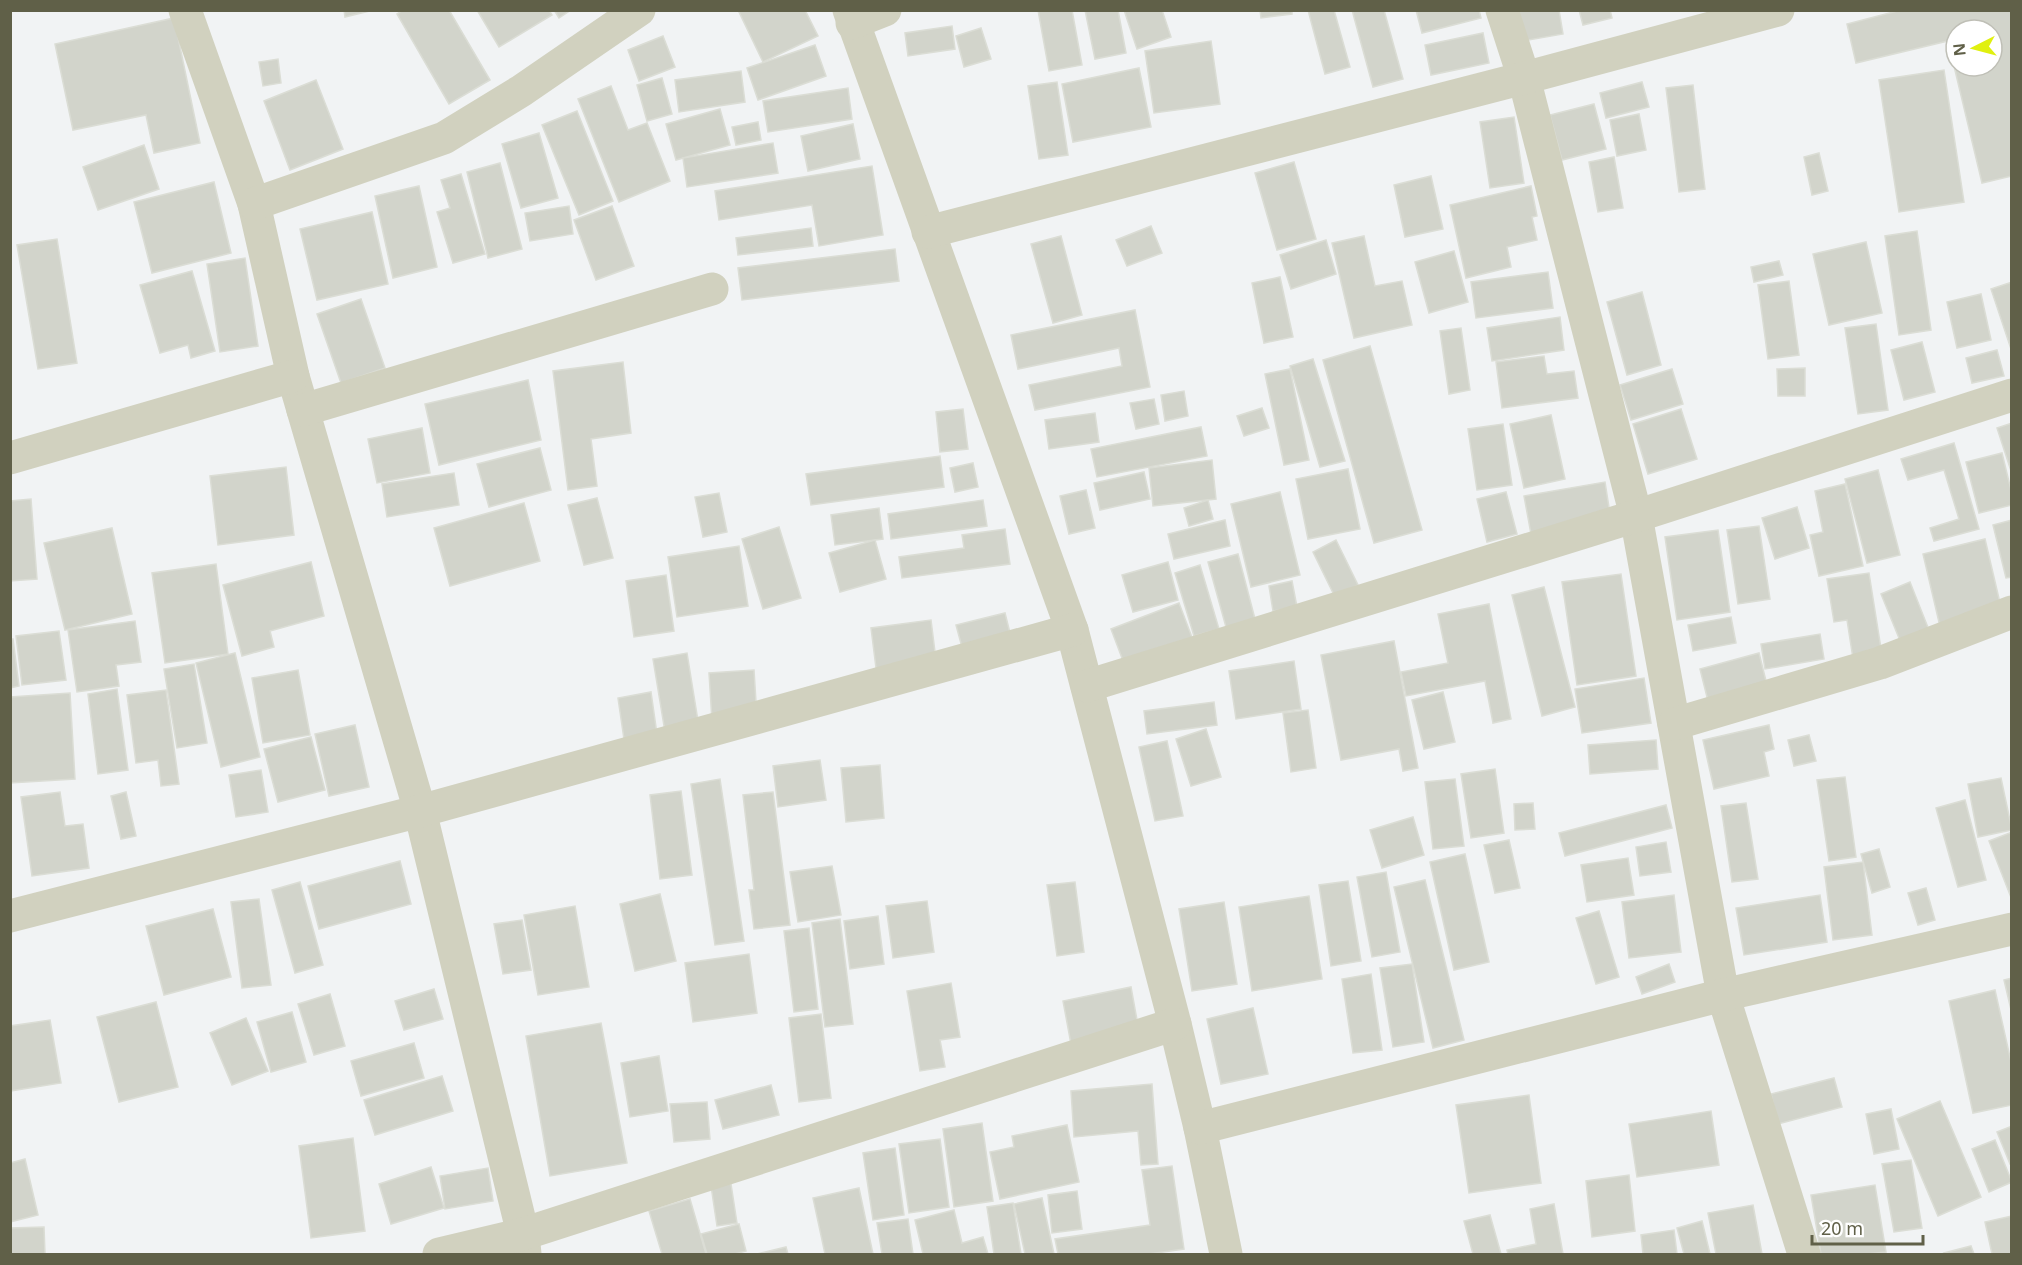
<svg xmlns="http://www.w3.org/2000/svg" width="2022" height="1265" font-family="'Noto Sans',sans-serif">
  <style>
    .building { fill: #d2d4cb; stroke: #dbddd5; stroke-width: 1.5; fill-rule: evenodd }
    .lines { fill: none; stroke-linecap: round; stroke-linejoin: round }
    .minor { stroke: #d1d1bf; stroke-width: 33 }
  </style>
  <rect width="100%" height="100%" fill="#f1f3f4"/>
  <!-- building -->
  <g class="building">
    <polygon points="344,10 370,10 370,11 345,17"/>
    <polygon points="403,10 449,10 490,80 449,104 397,14"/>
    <polygon points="477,10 549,10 552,15 499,47"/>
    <polygon points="554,10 571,10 559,18"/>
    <polygon points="738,10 805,10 818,36 763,62"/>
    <polygon points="1038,10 1072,10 1082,65 1049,71"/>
    <polygon points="1085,10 1118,10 1126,53 1095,59"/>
    <polygon points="1124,10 1162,10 1171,37 1137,49"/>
    <polygon points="1260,10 1292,10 1292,14 1261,18"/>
    <polygon points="1308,10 1334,10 1350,67 1325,74"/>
    <polygon points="1352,10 1384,10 1403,79 1373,87"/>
    <polygon points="1416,10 1479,10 1481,18 1422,33"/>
    <polygon points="1512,10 1559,10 1563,34 1517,42"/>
    <polygon points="1579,10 1610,10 1612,18 1583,25"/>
    <path d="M1901,10h111v166l-30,7 -34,-142 -92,22 -9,-39zM1956,30h36v36h-36z"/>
    <polygon points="174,18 200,143 154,153 146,115 73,130 55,44"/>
    <polygon points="952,26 955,49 908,56 905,33"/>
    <polygon points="981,28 991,59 964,67 956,36"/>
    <polygon points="1483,33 1489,63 1431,75 1425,45"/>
    <polygon points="663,36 675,67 639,81 628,50"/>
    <polygon points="1211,41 1220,104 1154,113 1145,51"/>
    <polygon points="815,45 826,76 758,100 747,68"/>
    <polygon points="278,59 281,83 263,86 259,62"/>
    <polygon points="1139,68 1151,127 1073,142 1062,84"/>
    <polygon points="1944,70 1964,202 1899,212 1879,80"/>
    <polygon points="741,71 745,102 679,112 675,80"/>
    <polygon points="662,78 672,114 647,121 637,85"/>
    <polygon points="316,80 343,149 290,170 264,101"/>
    <polygon points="1057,82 1068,155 1039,159 1028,86"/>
    <polygon points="1642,82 1649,107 1606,118 1600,93"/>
    <polygon points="1693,85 1705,189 1679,192 1666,88"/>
    <polygon points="611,86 628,130 647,123 670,181 619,202 578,99"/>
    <polygon points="848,88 852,119 768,132 763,101"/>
    <polygon points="1594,104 1606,149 1562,160 1550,115"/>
    <polygon points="720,109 730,145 676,160 666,124"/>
    <polygon points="577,111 613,201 579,215 542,125"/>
    <polygon points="1639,114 1646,150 1617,156 1610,120"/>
    <polygon points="1514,117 1524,183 1490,188 1480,122"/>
    <polygon points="758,122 761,140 736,145 732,127"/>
    <polygon points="853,124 860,159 808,171 801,136"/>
    <polygon points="539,133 558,198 521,208 502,144"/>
    <polygon points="773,143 778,173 687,187 683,158"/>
    <polygon points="144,145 159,189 98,210 83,167"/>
    <polygon points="1819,153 1828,191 1812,195 1804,157"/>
    <polygon points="1614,157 1623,208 1598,212 1589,162"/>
    <polygon points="1294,162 1316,239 1277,250 1255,173"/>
    <polygon points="500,163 522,249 488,258 467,172"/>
    <polygon points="872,166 883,235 819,246 812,205 719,220 715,191"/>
    <polygon points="461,174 485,254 453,263 437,212 450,208 441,180"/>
    <polygon points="1431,176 1443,229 1405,237 1394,185"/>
    <polygon points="214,182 231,253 152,273 134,202"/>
    <polygon points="419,186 437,267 393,278 375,196"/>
    <polygon points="1531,186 1537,216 1532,217 1537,240 1507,247 1511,267 1466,278 1450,205"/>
    <polygon points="569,206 573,234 530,241 525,213"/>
    <polygon points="612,206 634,266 596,280 574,220"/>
    <polygon points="372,212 388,284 317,300 300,229"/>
    <polygon points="1151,226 1162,253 1127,266 1116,240"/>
    <polygon points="811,228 813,246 738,255 736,238"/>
    <polygon points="1917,231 1931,330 1899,335 1885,236"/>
    <polygon points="1061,236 1082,315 1053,323 1031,244"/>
    <polygon points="1364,236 1375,286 1402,281 1412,325 1354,338 1332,243"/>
    <polygon points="57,239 77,363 38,369 17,245"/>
    <polygon points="1326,240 1336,274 1291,289 1280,255"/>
    <polygon points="1866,242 1882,313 1829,325 1813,254"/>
    <polygon points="895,249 899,281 742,300 738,268"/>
    <polygon points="1454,251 1468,302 1429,313 1415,262"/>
    <polygon points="245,258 258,346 220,352 207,264"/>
    <polygon points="1779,261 1783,275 1754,282 1751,267"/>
    <polygon points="192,271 215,351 191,358 188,345 160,353 140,285"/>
    <polygon points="1548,272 1553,308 1476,318 1471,282"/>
    <polygon points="1280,277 1293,337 1264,343 1252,283"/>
    <polygon points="1789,281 1799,355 1768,359 1758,285"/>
    <polygon points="2012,282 2012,352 1991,289"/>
    <polygon points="1642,292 1661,365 1627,375 1607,302"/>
    <polygon points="1981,294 1991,340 1957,348 1947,302"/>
    <polygon points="361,299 385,368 341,383 317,314"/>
    <polygon points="1135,310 1150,387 1035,410 1029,385 1122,366 1119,348 1018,369 1011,335"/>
    <polygon points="1560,317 1564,350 1492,361 1487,328"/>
    <polygon points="1876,324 1888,410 1858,414 1845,328"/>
    <polygon points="1461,328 1470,390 1449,394 1440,331"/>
    <polygon points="1922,342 1935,392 1904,400 1891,350"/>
    <polygon points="1370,346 1422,530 1374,543 1323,360"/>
    <polygon points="1997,350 2004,376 1972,383 1966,358"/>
    <polygon points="1544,356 1547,374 1574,371 1578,398 1502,408 1496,362"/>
    <polygon points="1313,359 1345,461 1320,467 1290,366"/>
    <polygon points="623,362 631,433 591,439 597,486 568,490 553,371"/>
    <polygon points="1805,368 1805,396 1778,396 1777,369"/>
    <polygon points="1290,369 1309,460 1284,465 1265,374"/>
    <polygon points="1672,369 1683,404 1631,420 1620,385"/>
    <polygon points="528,380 541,440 439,465 425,404"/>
    <polygon points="1184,391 1188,416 1165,421 1161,395"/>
    <polygon points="1154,399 1159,424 1136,429 1130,403"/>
    <polygon points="1262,408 1269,428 1244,436 1237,416"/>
    <polygon points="963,409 968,449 940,452 936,412"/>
    <polygon points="1681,409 1697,459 1648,474 1633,424"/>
    <polygon points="1095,413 1099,442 1049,449 1045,420"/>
    <polygon points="1551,415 1565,479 1524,488 1510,424"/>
    <polygon points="2012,423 2012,474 1997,428"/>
    <polygon points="1503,424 1512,485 1477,490 1468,429"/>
    <polygon points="1201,427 1207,456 1097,477 1091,449"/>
    <polygon points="422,428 430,473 377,483 368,439"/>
    <polygon points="1954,443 1979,529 1934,541 1930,528 1959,519 1944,470 1908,480 1901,459"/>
    <polygon points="540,448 551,490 489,507 477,464"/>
    <polygon points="2002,453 2012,494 2012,505 1979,513 1966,462"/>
    <polygon points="940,456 944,487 811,505 806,474"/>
    <polygon points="1212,460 1216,499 1153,506 1149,468"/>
    <polygon points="973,463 978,487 955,492 950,468"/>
    <polygon points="286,467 294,535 218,545 210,476"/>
    <polygon points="1348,469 1360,529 1308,539 1296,479"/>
    <polygon points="1878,470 1900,555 1867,563 1845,479"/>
    <polygon points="1144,472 1150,499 1100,510 1094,483"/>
    <polygon points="454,473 459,505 387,517 382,484"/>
    <polygon points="1605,482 1611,520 1531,534 1524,496"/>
    <polygon points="1845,484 1863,566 1819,576 1810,535 1823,532 1815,491"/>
    <polygon points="1086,490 1095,528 1069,534 1060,496"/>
    <polygon points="1280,492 1300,575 1251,587 1231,504"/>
    <polygon points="1506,492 1517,534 1487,542 1477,499"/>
    <polygon points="719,493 727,532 703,537 695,497"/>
    <polygon points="597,498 613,558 584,565 568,505"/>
    <polygon points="31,499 37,579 10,581 10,501"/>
    <polygon points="983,500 987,526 891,539 888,514"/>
    <polygon points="1208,500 1213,519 1189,526 1184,508"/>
    <polygon points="524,503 540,561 450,586 434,528"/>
    <polygon points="1797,507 1809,548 1775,559 1762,518"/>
    <polygon points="879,508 883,539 835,545 831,515"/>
    <polygon points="1225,520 1230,546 1174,559 1168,534"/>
    <polygon points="2012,520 2012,577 2006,578 1993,525"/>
    <polygon points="1759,526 1770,599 1738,604 1727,530"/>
    <polygon points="779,527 801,598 763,609 742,539"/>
    <polygon points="112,528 132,614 65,630 44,543"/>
    <polygon points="1005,529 1010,564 902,578 899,557 964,548 962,535"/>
    <polygon points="1718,530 1730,612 1677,620 1665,537"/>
    <polygon points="1985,539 2004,620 1942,635 1923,554"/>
    <polygon points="875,540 886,579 840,592 829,553"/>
    <polygon points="1336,540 1358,585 1335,597 1313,552"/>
    <polygon points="739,546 748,606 677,617 668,557"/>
    <polygon points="1238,554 1255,619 1226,627 1208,562"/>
    <polygon points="311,562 324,616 270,631 274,647 242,656 223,585"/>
    <polygon points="1168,562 1178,600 1133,612 1122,575"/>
    <polygon points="216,564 228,654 165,663 152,573"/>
    <polygon points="1200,565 1219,629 1194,636 1175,573"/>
    <polygon points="1869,573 1883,661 1854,665 1847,620 1834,622 1827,579"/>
    <polygon points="1621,574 1636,676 1577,685 1562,582"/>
    <polygon points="666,575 674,631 634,637 626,581"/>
    <polygon points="1292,581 1297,607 1273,611 1269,586"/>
    <polygon points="1910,582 1931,635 1903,648 1881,594"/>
    <polygon points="1544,587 1575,707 1542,716 1512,595"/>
    <polygon points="1179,603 1193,640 1125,666 1111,629"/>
    <polygon points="1489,604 1511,719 1493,723 1485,681 1406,696 1401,672 1448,663 1438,614"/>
    <polygon points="1005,613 1014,649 966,662 956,625"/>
    <polygon points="1731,617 1736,643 1693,651 1688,625"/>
    <polygon points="931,620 937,668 877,676 871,628"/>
    <polygon points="135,621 141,662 116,665 119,686 77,692 68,630"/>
    <polygon points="59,631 66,680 22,685 16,636"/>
    <polygon points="1820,634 1824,659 1765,669 1761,644"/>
    <polygon points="10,639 13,639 19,686 10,688"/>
    <polygon points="1394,641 1418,768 1403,771 1399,749 1341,760 1321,655"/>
    <polygon points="235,653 260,757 221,767 196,663"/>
    <polygon points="687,653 700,733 666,738 653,659"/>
    <polygon points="1759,653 1768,689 1709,705 1700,669"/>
    <polygon points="1294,661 1301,709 1236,719 1229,671"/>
    <polygon points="194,664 207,743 177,748 164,669"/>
    <polygon points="298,670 310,735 263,743 252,678"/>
    <polygon points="754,670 757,718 712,721 709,673"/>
    <polygon points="1644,678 1651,723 1582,733 1575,689"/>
    <polygon points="117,689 128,770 98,774 88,694"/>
    <polygon points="166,690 179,784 161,786 158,760 136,763 127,695"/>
    <polygon points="651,692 658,741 625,746 618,698"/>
    <polygon points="1443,692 1455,742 1424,749 1412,700"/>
    <polygon points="70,693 75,779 10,783 10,697"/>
    <polygon points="1214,702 1217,725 1147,734 1144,711"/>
    <polygon points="1308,710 1316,768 1291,772 1283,713"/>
    <polygon points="355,725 369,787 329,796 315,734"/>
    <polygon points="1769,725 1774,749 1764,752 1769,776 1714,789 1703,740"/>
    <polygon points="1206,729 1221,777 1191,786 1176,739"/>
    <polygon points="1809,735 1816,761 1794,766 1788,740"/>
    <polygon points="311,737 325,790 278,802 264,749"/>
    <polygon points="1656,740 1658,769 1590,774 1588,745"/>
    <polygon points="1167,741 1183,816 1155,821 1139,747"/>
    <polygon points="820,760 826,800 778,807 773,766"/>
    <polygon points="880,765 884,818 846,822 841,768"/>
    <polygon points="1495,769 1504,833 1471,838 1461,774"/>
    <polygon points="261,770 268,812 236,817 229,775"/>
    <polygon points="1845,777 1856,857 1829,861 1817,780"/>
    <polygon points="2001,778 2012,830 1978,837 1968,784"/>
    <polygon points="720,779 744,941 715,945 691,784"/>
    <polygon points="1455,779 1464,846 1433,849 1425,782"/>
    <polygon points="681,791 692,875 660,879 650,795"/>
    <polygon points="60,792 65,826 83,824 89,868 32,876 21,797"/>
    <polygon points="126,792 136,836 121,839 111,796"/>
    <polygon points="773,792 790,925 754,929 749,890 754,890 743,795"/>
    <polygon points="1965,800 1986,880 1958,887 1936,808"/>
    <polygon points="1533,803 1535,829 1515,830 1514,804"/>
    <polygon points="1746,803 1758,879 1732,882 1721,806"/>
    <polygon points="1666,805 1672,828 1565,856 1559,833"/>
    <polygon points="1413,817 1424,855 1382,868 1370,830"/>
    <polygon points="2012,832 2012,900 1989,841"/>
    <polygon points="1509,840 1520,888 1495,893 1484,845"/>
    <polygon points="1666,842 1671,872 1640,876 1636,847"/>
    <polygon points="1879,849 1890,887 1872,893 1861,854"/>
    <polygon points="1465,854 1489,962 1454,970 1430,862"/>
    <polygon points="1628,858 1634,895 1587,902 1581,865"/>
    <polygon points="400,861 411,904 319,929 308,886"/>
    <polygon points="1863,862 1872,935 1833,940 1824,867"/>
    <polygon points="832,866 841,915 798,922 790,872"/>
    <polygon points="1386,872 1400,952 1372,957 1357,877"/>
    <polygon points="1425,880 1464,1040 1433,1048 1394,887"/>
    <polygon points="1348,881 1361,961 1331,966 1319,885"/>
    <polygon points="300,882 323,965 295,973 272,890"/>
    <polygon points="1075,882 1084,952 1057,956 1047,885"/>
    <polygon points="1926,888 1935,920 1918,925 1908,893"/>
    <polygon points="660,894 676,961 635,971 620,904"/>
    <polygon points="1674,895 1681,952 1629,958 1622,902"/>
    <polygon points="1820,895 1827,942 1744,955 1736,908"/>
    <polygon points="1309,896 1322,979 1252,991 1239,907"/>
    <polygon points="259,899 271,985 242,988 231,902"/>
    <polygon points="927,901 934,952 893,958 886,906"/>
    <polygon points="1224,902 1237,984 1192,991 1179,909"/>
    <polygon points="575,906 589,987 538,995 524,915"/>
    <polygon points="213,909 231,977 164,995 146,926"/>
    <polygon points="1599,911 1619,977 1596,984 1576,918"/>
    <polygon points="878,916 884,964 850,969 844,921"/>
    <polygon points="840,919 853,1024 825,1027 812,923"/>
    <polygon points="522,920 531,970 503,974 494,924"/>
    <polygon points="809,928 818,1009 794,1012 784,931"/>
    <polygon points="749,954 757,1013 693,1022 685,963"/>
    <polygon points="1412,964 1424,1042 1393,1047 1380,968"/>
    <polygon points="1669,964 1675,982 1642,994 1636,977"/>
    <polygon points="1371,974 1382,1050 1353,1053 1342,979"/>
    <polygon points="2012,978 2012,1014 2004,980"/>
    <polygon points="951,983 960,1037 940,1040 945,1067 920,1071 907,991"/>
    <polygon points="1131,987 1139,1031 1071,1044 1063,1001"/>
    <polygon points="434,989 443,1019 404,1030 395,1001"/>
    <polygon points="1995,990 2012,1066 2012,1105 1973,1113 1949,1001"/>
    <polygon points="330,994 345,1046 314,1055 298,1004"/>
    <polygon points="156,1002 178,1087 119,1102 97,1017"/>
    <polygon points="1253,1008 1268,1074 1221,1084 1207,1019"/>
    <polygon points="292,1012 306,1062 271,1072 257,1022"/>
    <polygon points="821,1014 831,1098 799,1102 789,1018"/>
    <polygon points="246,1018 268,1071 232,1085 210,1033"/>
    <polygon points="50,1020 61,1083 10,1091 10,1026"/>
    <polygon points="601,1023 627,1163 550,1176 526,1036"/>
    <polygon points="414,1043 424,1078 361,1096 351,1061"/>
    <polygon points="659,1056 668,1111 630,1117 621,1063"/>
    <polygon points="442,1076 453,1111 375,1135 364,1100"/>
    <polygon points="1834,1078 1842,1107 1778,1124 1771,1094"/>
    <polygon points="1152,1084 1158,1164 1141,1165 1138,1131 1074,1137 1071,1091"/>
    <polygon points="771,1085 779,1115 723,1129 715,1100"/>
    <polygon points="1529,1095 1541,1183 1469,1193 1456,1105"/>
    <polygon points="1940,1101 1981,1197 1938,1216 1897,1119"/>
    <polygon points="707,1102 710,1139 674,1142 670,1104"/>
    <polygon points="1891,1109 1899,1149 1874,1154 1866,1114"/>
    <polygon points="1711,1111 1719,1165 1637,1177 1629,1124"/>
    <polygon points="982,1123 993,1201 954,1207 943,1129"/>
    <polygon points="1067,1125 1079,1182 1000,1199 990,1152 1014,1147 1012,1136"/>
    <polygon points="2012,1126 2012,1163 2010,1164 1997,1132"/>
    <polygon points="353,1138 365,1231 311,1238 299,1146"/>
    <polygon points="940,1139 949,1207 909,1213 899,1144"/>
    <polygon points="1995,1140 2012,1182 1989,1192 1972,1149"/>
    <polygon points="895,1148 904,1215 873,1220 863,1153"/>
    <polygon points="25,1159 38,1215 10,1222 10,1163"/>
    <polygon points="1911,1160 1922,1228 1894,1232 1882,1164"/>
    <polygon points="1172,1166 1184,1249 1149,1254 1058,1254 1055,1239 1150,1225 1142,1170"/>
    <polygon points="431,1167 444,1208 391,1224 379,1184"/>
    <polygon points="488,1168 493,1201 445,1209 440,1176"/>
    <polygon points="1629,1175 1635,1231 1592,1237 1586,1181"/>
    <polygon points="731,1184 737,1223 717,1226 711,1186"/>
    <polygon points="1875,1185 1886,1252 1867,1254 1821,1254 1811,1195"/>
    <polygon points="859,1188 873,1254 825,1254 813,1198"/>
    <polygon points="1077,1191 1082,1229 1052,1233 1048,1195"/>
    <polygon points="1042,1198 1054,1254 1025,1254 1014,1204"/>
    <polygon points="690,1199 706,1254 662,1254 649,1211"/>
    <polygon points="1013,1203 1021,1254 994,1254 987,1207"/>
    <polygon points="1554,1204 1563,1254 1508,1254 1507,1250 1536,1244 1530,1209"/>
    <polygon points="1753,1205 1762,1254 1716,1254 1708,1213"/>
    <polygon points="954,1210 962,1243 983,1237 988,1254 923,1254 915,1220"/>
    <polygon points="1490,1215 1501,1254 1473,1254 1464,1221"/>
    <polygon points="2012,1216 2012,1254 1992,1254 1985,1222"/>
    <polygon points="908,1219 913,1254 882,1254 877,1223"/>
    <polygon points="1702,1221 1710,1254 1684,1254 1677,1228"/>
    <polygon points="739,1224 746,1251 735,1254 707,1254 701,1234"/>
    <polygon points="44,1227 45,1254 10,1254 10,1228"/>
    <polygon points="1674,1230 1677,1254 1643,1254 1641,1235"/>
    <polygon points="1971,1246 1974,1254 1945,1254 1944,1253"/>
    <polygon points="786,1247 788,1254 757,1254"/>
  </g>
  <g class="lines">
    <!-- minor -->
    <g class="minor">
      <polyline points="185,10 254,204 293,376 420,811 523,1234 525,1254"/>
      <polyline points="849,10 1072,630 1175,1024 1200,1128 1226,1254"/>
      <polyline points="1502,10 1524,78 1636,516 1723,995 1804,1254"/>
      <polyline points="852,23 885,10"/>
      <polyline points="254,204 444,138 521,91 639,10"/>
      <polyline points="928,232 1524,78 1778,10"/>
      <polyline points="303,410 712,289"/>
      <polyline points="10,458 293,376"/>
      <polyline points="1087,686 1636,516 2012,395"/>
      <polyline points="1674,724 1880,663 2012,612"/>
      <polyline points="10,916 420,811 1072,630"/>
      <polyline points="1200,1128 1723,995 2012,929"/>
      <polyline points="439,1254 523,1234 1175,1024"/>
    </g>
  </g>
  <!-- border -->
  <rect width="2022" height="1265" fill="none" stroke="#606048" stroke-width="24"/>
  <!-- north arrow -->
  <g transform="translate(1974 48) rotate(264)"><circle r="28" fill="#ffffff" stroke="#bfbfb6" stroke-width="1.5"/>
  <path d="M0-4.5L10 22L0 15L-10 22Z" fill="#e0f00f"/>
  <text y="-9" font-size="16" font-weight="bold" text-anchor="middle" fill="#606048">N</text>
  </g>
  <!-- scale -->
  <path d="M1812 1235v9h111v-9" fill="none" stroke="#606048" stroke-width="3"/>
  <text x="1821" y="1235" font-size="18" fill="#606048" stroke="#ffffff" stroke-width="4.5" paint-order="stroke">20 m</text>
</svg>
